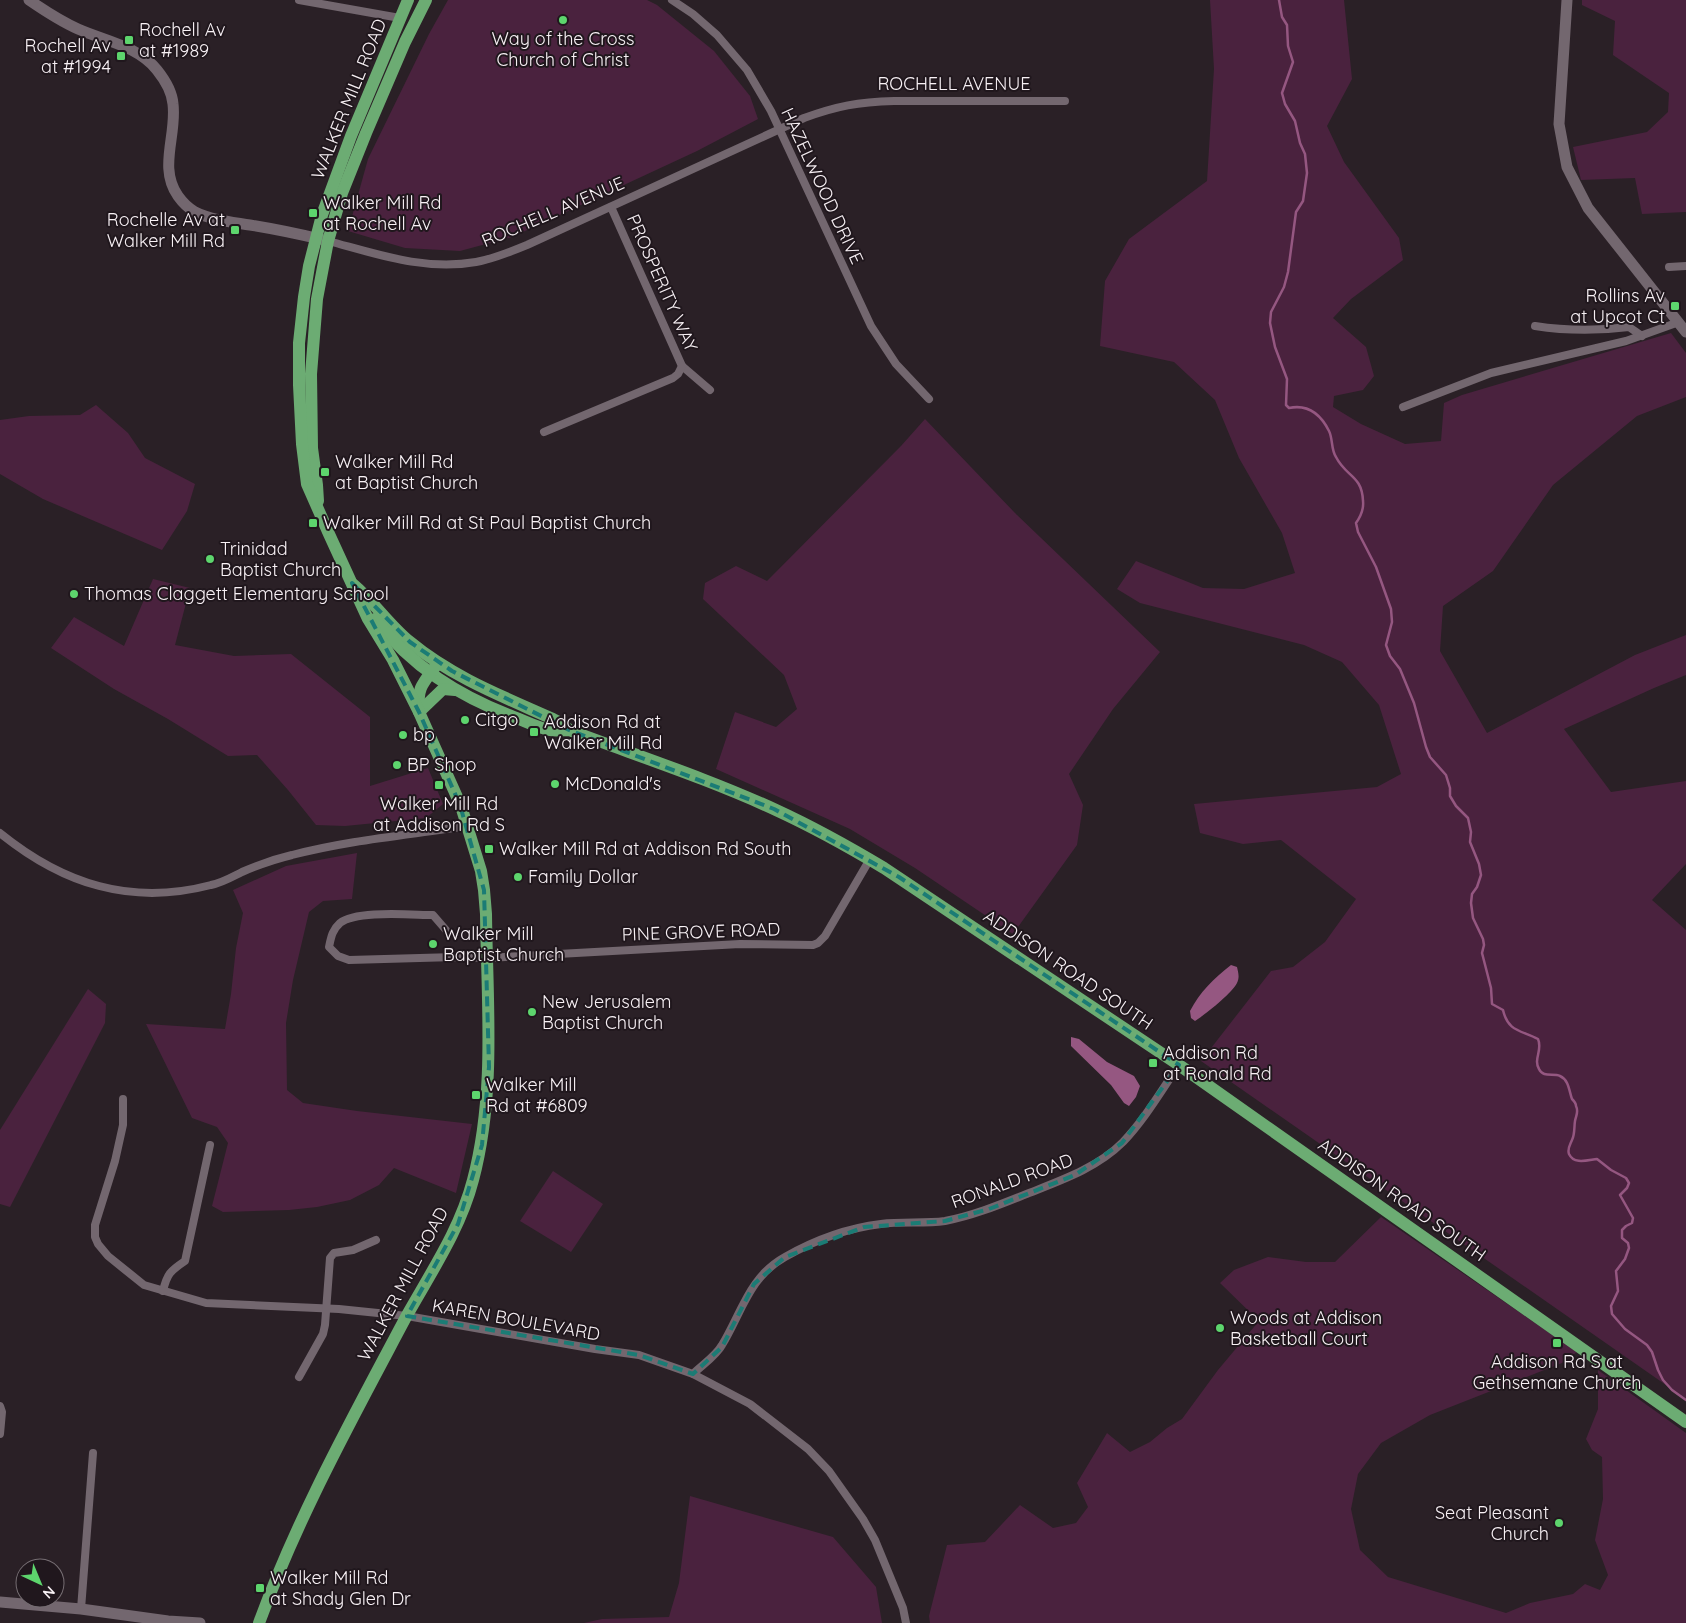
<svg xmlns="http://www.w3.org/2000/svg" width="1686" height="1623" font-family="Quicksand,sans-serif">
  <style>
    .green { fill: #4a223e }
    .water { fill: #955781 }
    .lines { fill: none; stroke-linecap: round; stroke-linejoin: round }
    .stream { stroke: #955781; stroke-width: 2.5 }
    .street { stroke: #73676f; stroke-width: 8 }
    .secondary { stroke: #73676f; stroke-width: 11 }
    .primary { stroke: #6cac73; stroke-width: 12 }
    .marked { fill: none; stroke: #1b7c75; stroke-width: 4; stroke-dasharray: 10 6; stroke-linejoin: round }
    .poi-dot { fill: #5dd56d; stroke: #20171d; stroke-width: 2 }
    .labels { text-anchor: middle; stroke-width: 4; stroke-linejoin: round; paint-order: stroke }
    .poi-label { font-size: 18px; fill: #f8f1f5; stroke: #20171d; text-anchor: start }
    .street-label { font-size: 18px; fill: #f8f1f5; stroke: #20171d }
  </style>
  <rect width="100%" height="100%" fill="#2a2026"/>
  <!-- green -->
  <g class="green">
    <polygon points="448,0 647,0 657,5 714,51 750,96 758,119 697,151 512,237 460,251 405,248 348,231 368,159 429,34"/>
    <polygon points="1210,0 1344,0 1352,79 1327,126 1344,162 1399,238 1403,260 1351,299 1333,318 1366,347 1374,376 1363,390 1334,396 1333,407 1361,424 1405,444 1441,441 1444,403 1462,395 1671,333 1686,353 1686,397 1637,416 1553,485 1493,571 1443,606 1440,651 1487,733 1635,655 1686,635 1686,675 1654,688 1564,729 1611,792 1686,781 1686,864 1652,900 1686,930 1686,1399 1201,1061 1271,971 1293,967 1325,942 1356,899 1281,840 1243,844 1200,833 1194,804 1377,787 1401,774 1379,705 1342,662 1304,645 1140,603 1117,589 1136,561 1203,588 1244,589 1295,573 1282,533 1239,458 1215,400 1174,362 1100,346 1105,281 1129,239 1207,181 1214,69"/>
    <polygon points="1582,0 1686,0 1686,212 1642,214 1635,178 1581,180 1573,147 1647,132 1668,112 1669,93 1613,55 1615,21 1582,5"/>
    <polygon points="96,405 128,433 145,458 195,484 187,511 162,550 43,499 0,474 0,420 29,416 80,415"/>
    <polygon points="925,419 1015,513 1160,652 1113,709 1069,774 1083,805 1077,845 1013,934 915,868 850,829 716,769 735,712 776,727 797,709 784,675 703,599 705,583 736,566 767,581 901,446"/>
    <polygon points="153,579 190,588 175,645 234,656 291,654 370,717 370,786 428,768 443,804 426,818 345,826 316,825 288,790 257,755 228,756 168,719 114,689 51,648 74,617 124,646"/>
    <polygon points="357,853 352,899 323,901 309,912 293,980 286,1023 287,1090 303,1103 357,1111 472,1124 456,1193 394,1168 379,1185 350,1200 317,1207 289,1210 223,1212 212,1206 228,1143 217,1127 192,1118 146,1024 225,1029 231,994 236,948 243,913 233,890 286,866"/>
    <polygon points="88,989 106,1004 105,1023 10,1207 0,1204 0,1130"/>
    <polygon points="553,1171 603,1204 571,1252 520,1221"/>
    <polygon points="1381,1217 1577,1352 1562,1363 1430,1415 1381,1443 1358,1474 1351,1509 1360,1550 1388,1577 1506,1613 1530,1603 1573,1594 1585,1584 1600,1590 1608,1575 1595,1540 1603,1499 1602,1457 1592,1450 1586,1439 1598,1409 1598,1370 1686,1433 1686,1623 930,1623 929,1616 947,1545 985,1542 1020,1505 1053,1528 1076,1523 1088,1507 1077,1483 1107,1433 1130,1452 1150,1442 1167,1428 1182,1419 1218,1370 1259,1321 1220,1283 1234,1270 1268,1257 1306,1262 1335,1262"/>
    <polygon points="690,1496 833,1537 876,1587 882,1623 584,1623 602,1619 669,1617 679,1583"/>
  </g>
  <!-- water -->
  <g class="water">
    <path d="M1231,965l6,2c1,5 3,10 0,16 -5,10 -31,31 -42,38l-4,-3 -1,-7c10,-19 23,-32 41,-46z"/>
    <polygon points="1071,1037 1079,1039 1107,1062 1134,1076 1140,1086 1136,1097 1129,1106 1124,1103 1111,1085 1071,1046"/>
  </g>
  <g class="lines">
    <!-- stream -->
    <path class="stream" d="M1279,0l3,17 5,8 1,21 5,16 -11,31 3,11 10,17 5,22 5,11 2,19 -4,28 -7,11 -8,60 -4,15 -13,25 -1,11 5,24 12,32 -1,26 3,3c19,-4 32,7 40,23 4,8 2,19 7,26 10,20 26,18 27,44 1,9 -2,15 -7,22l2,9 18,35 15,42 1,13 -6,23 4,11 10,13 14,34 12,44 4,10 16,18 4,13v8l6,10 12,12 3,14 -1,10 9,22 2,11 -4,12 -5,7 -1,9 2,15 10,21 1,6 -2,8 9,35 1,16 11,6c5,22 18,20 35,29 5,11 -5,20 1,30 4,9 14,4 21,7 9,4 9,15 12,23 2,2 4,4 4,7 3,6 0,9 -1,15 -1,6 0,13 -3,19 -2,5 -5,9 -3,14 5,11 19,6 28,5l14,11 15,8 3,5 -2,5 -7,7 13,23 -1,5 -6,3 -4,4v8l6,5 1,5 -4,11 -9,12 2,20 -7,15 1,8 13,15 22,16 5,7 6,18 5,10 9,10 14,10"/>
    <!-- street -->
    <g class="street">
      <polyline points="299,0 400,18"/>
      <polyline points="672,0 693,14 717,35 747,70 771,111 871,326 896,364 929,399"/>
      <polyline points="611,207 682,366 710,390"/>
      <path d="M328,241c49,13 96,30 148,21 17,-3 34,-10 51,-17l277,-127c33,-12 54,-16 90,-17h171"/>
      <polyline points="1669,267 1686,266"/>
      <path d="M1535,326c32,5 62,5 94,1l13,9"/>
      <polyline points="1403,407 1491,373 1626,341 1679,322"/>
      <polyline points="544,432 673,378 678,374 682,366"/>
      <path d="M0,833c63,51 131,73 211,52 11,-2 21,-8 31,-13 16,-7 33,-13 50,-17 57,-15 117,-20 175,-29"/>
      <path d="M446,930l-13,-15c-21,0 -77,-5 -93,8 -8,7 -9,15 -11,24l9,9 11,4 106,-3 32,1 253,-14 73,1 5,-2 7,-7 45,-77"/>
      <polyline points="123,1099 123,1125 115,1161 95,1225 95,1237 98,1244 108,1256 144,1285 206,1303 339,1309 407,1316 595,1349 639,1355 693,1374 750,1404 808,1449 829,1471 863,1519 875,1540 903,1608 906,1623"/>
      <path d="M163,1291c4,-17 7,-20 22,-30l25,-116"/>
      <path d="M693,1374c9,-9 23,-18 29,-29 20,-33 27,-68 63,-88 28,-16 63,-29 96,-33 21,-3 43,0 64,-3 27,-5 54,-16 79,-26 35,-14 72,-26 99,-53 22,-23 38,-51 56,-77"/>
      <polyline points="299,1377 323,1334 325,1325 330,1258 334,1253 353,1250 376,1240"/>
      <polyline points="0,1406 2,1412 0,1434"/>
      <polyline points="81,1609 93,1453"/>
    </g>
    <!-- secondary -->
    <g class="secondary">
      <path d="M29,0c16,11 31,21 49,29 27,12 60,17 79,41 8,10 15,21 16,34 4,31 -15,64 5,92 5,7 10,12 17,16 16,8 37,10 55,13 25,4 49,9 74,15"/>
      <polyline points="1567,0 1559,124 1567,167 1588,208 1686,332"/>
      <polyline points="0,1602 81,1609 168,1621 200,1623"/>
    </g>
    <!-- primary -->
    <g class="primary">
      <polyline points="318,501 317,485 312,448 311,374 317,299 328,241 342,193 366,133 405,42 426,0"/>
      <path d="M354,585c20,17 35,40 56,57 42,35 94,55 143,77l10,5 6,6"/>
      <path d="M375,619c37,48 84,77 139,98 11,4 24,11 36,13 6,1 13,0 19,0 69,26 140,49 207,80 37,17 73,37 108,58l295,197 507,357"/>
      <path d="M419,709c-2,-21 4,-26 16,-42"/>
      <polyline points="419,712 443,689 455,690"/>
      <path d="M259,1623c39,-107 94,-206 147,-306 25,-45 54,-87 67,-137 23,-87 14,-177 13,-266l-2,-24 -3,-19 -20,-65 -42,-94 -26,-52 -25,-41 -39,-85 -22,-50 -5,-40 -3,-59v-42l5,-46 5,-31 13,-51 29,-79 57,-136"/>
    </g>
  </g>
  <!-- marked area -->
  <path class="marked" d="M352,583l58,59 42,29 117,59 205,79 125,68 280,188 -57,78 -47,32 -86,34 -44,12 -81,6 -79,30 -31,27 -32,63 -29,27 -54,-19 -232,-39 51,-92 24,-79 7,-78 -5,-177 -24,-85 -41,-93z"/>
  <!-- markers -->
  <g class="poi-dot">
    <circle cx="563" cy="20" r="5"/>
    <rect x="124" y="35" width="10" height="10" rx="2.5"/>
    <rect x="116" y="51" width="10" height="10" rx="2.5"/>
    <rect x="308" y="208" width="10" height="10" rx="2.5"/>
    <rect x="230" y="225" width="10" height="10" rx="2.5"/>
    <rect x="1670" y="301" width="10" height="10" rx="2.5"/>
    <rect x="320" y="467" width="10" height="10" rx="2.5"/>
    <rect x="308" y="518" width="10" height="10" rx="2.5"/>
    <circle cx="210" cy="559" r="5"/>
    <circle cx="74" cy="594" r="5"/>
    <circle cx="465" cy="720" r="5"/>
    <rect x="529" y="727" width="10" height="10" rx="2.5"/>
    <circle cx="403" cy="735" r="5"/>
    <circle cx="397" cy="765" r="5"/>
    <circle cx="555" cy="784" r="5"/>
    <rect x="434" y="780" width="10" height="10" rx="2.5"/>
    <rect x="484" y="844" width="10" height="10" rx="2.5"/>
    <circle cx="518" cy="877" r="5"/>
    <circle cx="433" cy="944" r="5"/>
    <circle cx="532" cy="1012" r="5"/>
    <rect x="1148" y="1058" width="10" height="10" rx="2.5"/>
    <rect x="471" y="1090" width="10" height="10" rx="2.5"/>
    <circle cx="1220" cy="1328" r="5"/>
    <rect x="1552" y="1338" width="10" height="10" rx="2.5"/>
    <circle cx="1559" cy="1523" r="5"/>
    <rect x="255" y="1583" width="10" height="10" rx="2.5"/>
  </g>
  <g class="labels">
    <!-- poi labels -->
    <g class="poi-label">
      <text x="139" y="36">Rochell Av<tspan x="139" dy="21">at #1989</tspan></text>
      <text x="563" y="45" text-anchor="middle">Way of the Cross<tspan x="563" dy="21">Church of Christ</tspan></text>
      <text x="111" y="52" text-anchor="end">Rochell Av<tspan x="111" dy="21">at #1994</tspan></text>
      <text x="323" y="209">Walker Mill Rd<tspan x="323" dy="21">at Rochell Av</tspan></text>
      <text x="225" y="226" text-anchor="end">Rochelle Av at<tspan x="225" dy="21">Walker Mill Rd</tspan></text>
      <text x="1665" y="302" text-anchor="end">Rollins Av<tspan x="1665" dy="21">at Upcot Ct</tspan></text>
      <text x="335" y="468">Walker Mill Rd<tspan x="335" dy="21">at Baptist Church</tspan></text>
      <text x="323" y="529">Walker Mill Rd at St Paul Baptist Church</text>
      <text x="220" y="555">Trinidad<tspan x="220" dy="21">Baptist Church</tspan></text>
      <text x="84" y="600">Thomas Claggett Elementary School</text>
      <text x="475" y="726">Citgo</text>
      <text x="544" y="728">Addison Rd at<tspan x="544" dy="21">Walker Mill Rd</tspan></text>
      <text x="413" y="741">bp</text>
      <text x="407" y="771">BP Shop</text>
      <text x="565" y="790">McDonald's</text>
      <text x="439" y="810" text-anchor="middle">Walker Mill Rd<tspan x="439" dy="21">at Addison Rd S</tspan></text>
      <text x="499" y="855">Walker Mill Rd at Addison Rd South</text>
      <text x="528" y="883">Family Dollar</text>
      <text x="443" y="940">Walker Mill<tspan x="443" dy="21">Baptist Church</tspan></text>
      <text x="542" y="1008">New Jerusalem<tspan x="542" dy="21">Baptist Church</tspan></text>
      <text x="1163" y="1059">Addison Rd<tspan x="1163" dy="21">at Ronald Rd</tspan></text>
      <text x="486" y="1091">Walker Mill<tspan x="486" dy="21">Rd at #6809</tspan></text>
      <text x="1230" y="1324">Woods at Addison<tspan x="1230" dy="21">Basketball Court</tspan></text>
      <text x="1557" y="1368" text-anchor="middle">Addison Rd S at<tspan x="1557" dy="21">Gethsemane Church</tspan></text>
      <text x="1549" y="1519" text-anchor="end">Seat Pleasant<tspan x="1549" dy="21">Church</tspan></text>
      <text x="270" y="1584">Walker Mill Rd<tspan x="270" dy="21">at Shady Glen Dr</tspan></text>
    </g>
    <!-- street labels -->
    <g class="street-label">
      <text x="954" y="90">ROCHELL AVENUE</text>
      <text transform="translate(349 99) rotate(-68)" y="6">WALKER MILL ROAD</text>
      <text transform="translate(822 186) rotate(65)" y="6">HAZELWOOD DRIVE</text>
      <text transform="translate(553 212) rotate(-23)" y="6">ROCHELL AVENUE</text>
      <text transform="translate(662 283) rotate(66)" y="6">PROSPERITY WAY</text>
      <text transform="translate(701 932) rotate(-2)" y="6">PINE GROVE ROAD</text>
      <text transform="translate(1068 970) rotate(34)" y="6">ADDISON ROAD SOUTH</text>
      <text transform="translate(1012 1181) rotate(-20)" y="6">RONALD ROAD</text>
      <text transform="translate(1402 1200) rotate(35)" y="6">ADDISON ROAD SOUTH</text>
      <text transform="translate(403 1284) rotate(-62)" y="6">WALKER MILL ROAD</text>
      <text transform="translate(516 1320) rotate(10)" y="6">KAREN BOULEVARD</text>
    </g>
  </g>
  <!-- north arrow -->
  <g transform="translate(40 1583) rotate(136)"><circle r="24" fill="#20171d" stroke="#766e73"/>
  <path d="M0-4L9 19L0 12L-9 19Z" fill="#5dd56d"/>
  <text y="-8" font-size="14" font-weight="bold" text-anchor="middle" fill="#f8f1f5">N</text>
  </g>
</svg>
